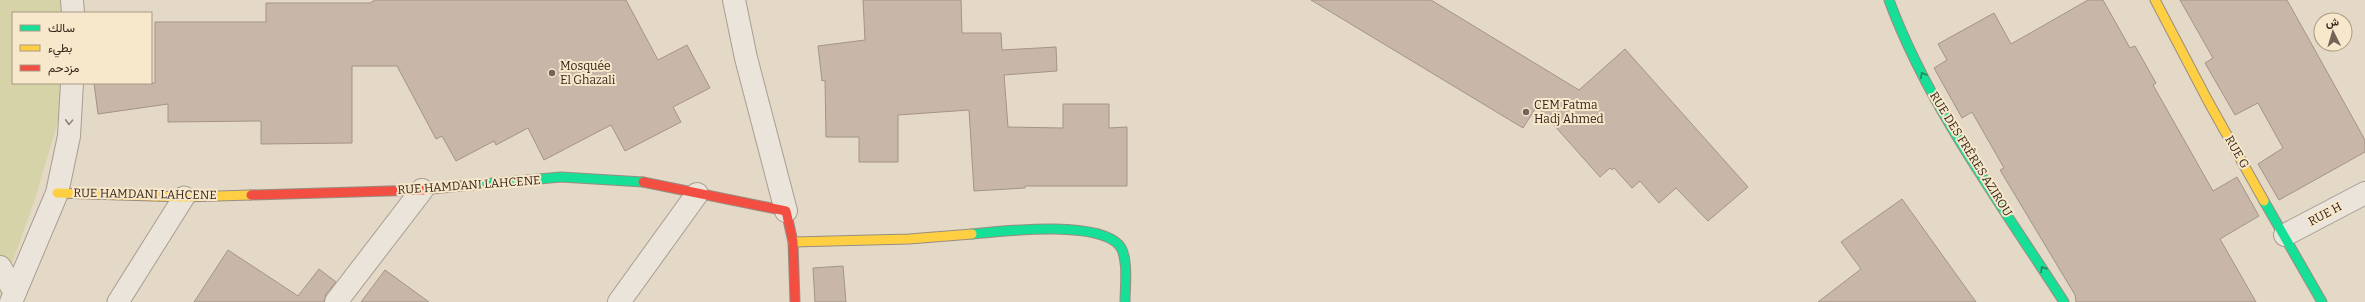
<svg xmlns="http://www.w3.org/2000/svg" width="2365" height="302" font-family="Bitter,Vazirmatn,serif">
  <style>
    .green { fill: #d7d3a8 }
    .building { fill: #c8b6a8; stroke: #a39487 }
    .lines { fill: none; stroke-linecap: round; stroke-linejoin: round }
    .lane-casing { stroke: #a89e91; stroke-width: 23 }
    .street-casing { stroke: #a89e91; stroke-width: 24 }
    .fast-casing { stroke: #988d81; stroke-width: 11 }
    .slow-casing { stroke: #988d81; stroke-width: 11 }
    .jam-casing { stroke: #988d81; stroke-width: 11 }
    .lane { stroke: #ebe4da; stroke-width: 21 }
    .street { stroke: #ebe4da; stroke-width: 22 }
    .fast { stroke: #16e098; stroke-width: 9 }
    .slow { stroke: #ffcf43; stroke-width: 9 }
    .jam { stroke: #f24e42; stroke-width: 9 }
    .oneway { stroke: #268259 }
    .oneway2 { stroke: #90847a }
    .poi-dot { fill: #736457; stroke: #f7e7cb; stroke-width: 1.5 }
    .labels { text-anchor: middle; stroke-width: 4; stroke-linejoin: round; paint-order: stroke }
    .poi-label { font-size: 12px; fill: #36251a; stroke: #f7e7cb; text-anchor: start }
    .street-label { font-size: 12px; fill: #36251a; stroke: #f7e7cb }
  </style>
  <rect width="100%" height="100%" fill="#e4d9c7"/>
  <!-- green -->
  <polygon class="green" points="0,0 62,0 62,13 13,13 13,83 64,83 64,102 34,202 0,297"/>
  <!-- building -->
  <g class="building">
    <polygon points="375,0 626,0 658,60 687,45 710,88 673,107 681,122 625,151 611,125 544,160 528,128 496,145 494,141 456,161 442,136 436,139 397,66 352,66 352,143 261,144 261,121 168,122 168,104 98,114 94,83 155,83 155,22 266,22 266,3 370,3"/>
    <polygon points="863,0 961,0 962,33 1001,33 1002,50 1056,47 1057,71 1004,75 1008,127 1063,128 1063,104 1109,104 1109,128 1127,127 1127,186 1025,186 1025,188 974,191 969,110 898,115 898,162 859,162 859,137 826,137 825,80 822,81 818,46 865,40"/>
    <polygon points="1311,0 1431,0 1579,90 1625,49 1748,187 1708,221 1676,188 1659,203 1640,181 1632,188 1614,168 1612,170 1610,168 1600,177 1537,106 1523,128"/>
    <polygon points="2088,0 2103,0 2130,48 2135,46 2156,83 2153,85 2213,191 2237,177 2259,216 2220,239 2256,302 2076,302 2075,295 2000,170 2004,168 1972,112 1962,118 1934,68 1947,60 1938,44 1994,13 2011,44"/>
    <polygon points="2180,0 2287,0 2365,140 2365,152 2279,200 2258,164 2283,148 2258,103 2235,115 2205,63 2213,58"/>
    <polygon points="1902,199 1976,302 1818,302 1861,269 1841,242"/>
    <polygon points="228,250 298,296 319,269 336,282 326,294 324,302 194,302"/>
    <polygon points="843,266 846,302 815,302 813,268"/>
    <polygon points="385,270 429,302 361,302"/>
  </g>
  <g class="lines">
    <defs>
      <polyline id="lane" points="118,302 184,197"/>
      <g id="street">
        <polyline points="72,0 73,13"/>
        <polyline points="734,0 746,58 786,211"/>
        <polyline points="2285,235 2365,193"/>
        <polyline points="0,267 15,292"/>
        <polyline points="11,302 57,193 69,136 72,83"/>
        <polyline points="336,302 422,190"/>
        <polyline points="619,302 697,194"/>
      </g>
      <g id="fast">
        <path d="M1889,0c39,106 114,207 175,302"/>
        <polyline points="461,186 561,177 643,182"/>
        <polyline points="2264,201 2322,302"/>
        <path d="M972,234c32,-3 124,-14 147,11 10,11 6,43 6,57"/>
      </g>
      <g id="slow">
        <polyline points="2155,0 2208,101 2264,201"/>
        <polyline points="57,193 184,197 251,195"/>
        <polyline points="793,242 909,239 972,234"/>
      </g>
      <g id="jam">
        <polyline points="643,182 786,211 793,242 795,302"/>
        <polyline points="251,195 422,190 461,186"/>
      </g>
    </defs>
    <!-- lane casing -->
    <use href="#lane" class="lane-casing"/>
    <!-- street casing -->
    <use href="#street" class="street-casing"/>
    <!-- fast casing -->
    <use href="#fast" class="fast-casing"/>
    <!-- slow casing -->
    <use href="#slow" class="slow-casing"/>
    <!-- jam casing -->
    <use href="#jam" class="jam-casing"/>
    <!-- lane -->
    <use href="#lane" class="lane"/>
    <!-- street -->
    <use href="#street" class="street"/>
    <!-- fast -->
    <use href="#fast" class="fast"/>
    <!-- slow -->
    <use href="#slow" class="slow"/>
    <!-- jam -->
    <use href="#jam" class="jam"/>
  </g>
  <!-- one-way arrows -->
  <defs><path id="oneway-chevron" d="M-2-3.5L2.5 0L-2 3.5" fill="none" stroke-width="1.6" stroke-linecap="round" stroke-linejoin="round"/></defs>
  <g class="oneway">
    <use href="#oneway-chevron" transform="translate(1923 75) rotate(-118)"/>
    <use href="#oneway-chevron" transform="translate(2043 269) rotate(-122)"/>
  </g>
  <use class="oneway2" href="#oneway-chevron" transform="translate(69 122) rotate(93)"/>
  <!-- markers -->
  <g class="poi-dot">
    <circle cx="552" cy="73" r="4"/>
    <circle cx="1526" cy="112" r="4"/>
  </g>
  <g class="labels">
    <!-- poi labels -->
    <g class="poi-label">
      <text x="560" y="70">Mosquée<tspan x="560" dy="14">El Ghazali</tspan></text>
      <text x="1534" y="109">CEM Fatma<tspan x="1534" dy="14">Hadj Ahmed</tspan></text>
    </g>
    <!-- street labels -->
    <g class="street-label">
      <text transform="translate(2237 152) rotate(60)" y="4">RUE G</text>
      <text transform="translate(1971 154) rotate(58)" y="4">RUE DES FRÈRES AZIROU</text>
      <text transform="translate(469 185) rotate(-4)" y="4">RUE HAMDANI LAHCENE</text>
      <text transform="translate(145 194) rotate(1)" y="4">RUE HAMDANI LAHCENE</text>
      <text transform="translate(2325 214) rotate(-28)" y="4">RUE H</text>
    </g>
  </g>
  <!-- legend -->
  <rect x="12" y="12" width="140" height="72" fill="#f7e7cb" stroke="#aa9984"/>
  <rect x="20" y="25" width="20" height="6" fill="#16e098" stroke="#aa9984"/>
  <text x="48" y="32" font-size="12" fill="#36251a">سالك</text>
  <rect x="20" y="45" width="20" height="6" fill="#ffcf43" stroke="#aa9984"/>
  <text x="48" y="52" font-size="12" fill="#36251a">بطيء</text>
  <rect x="20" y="65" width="20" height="6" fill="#f24e42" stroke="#aa9984"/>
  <text x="48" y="72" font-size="12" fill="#36251a">مزدحم</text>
  <!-- north arrow -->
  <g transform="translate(2333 32) rotate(355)"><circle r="19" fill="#f7e7cb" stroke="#aa9984"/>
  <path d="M0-3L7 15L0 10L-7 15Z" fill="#736457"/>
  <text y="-6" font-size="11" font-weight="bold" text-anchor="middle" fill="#36251a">ش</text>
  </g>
</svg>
